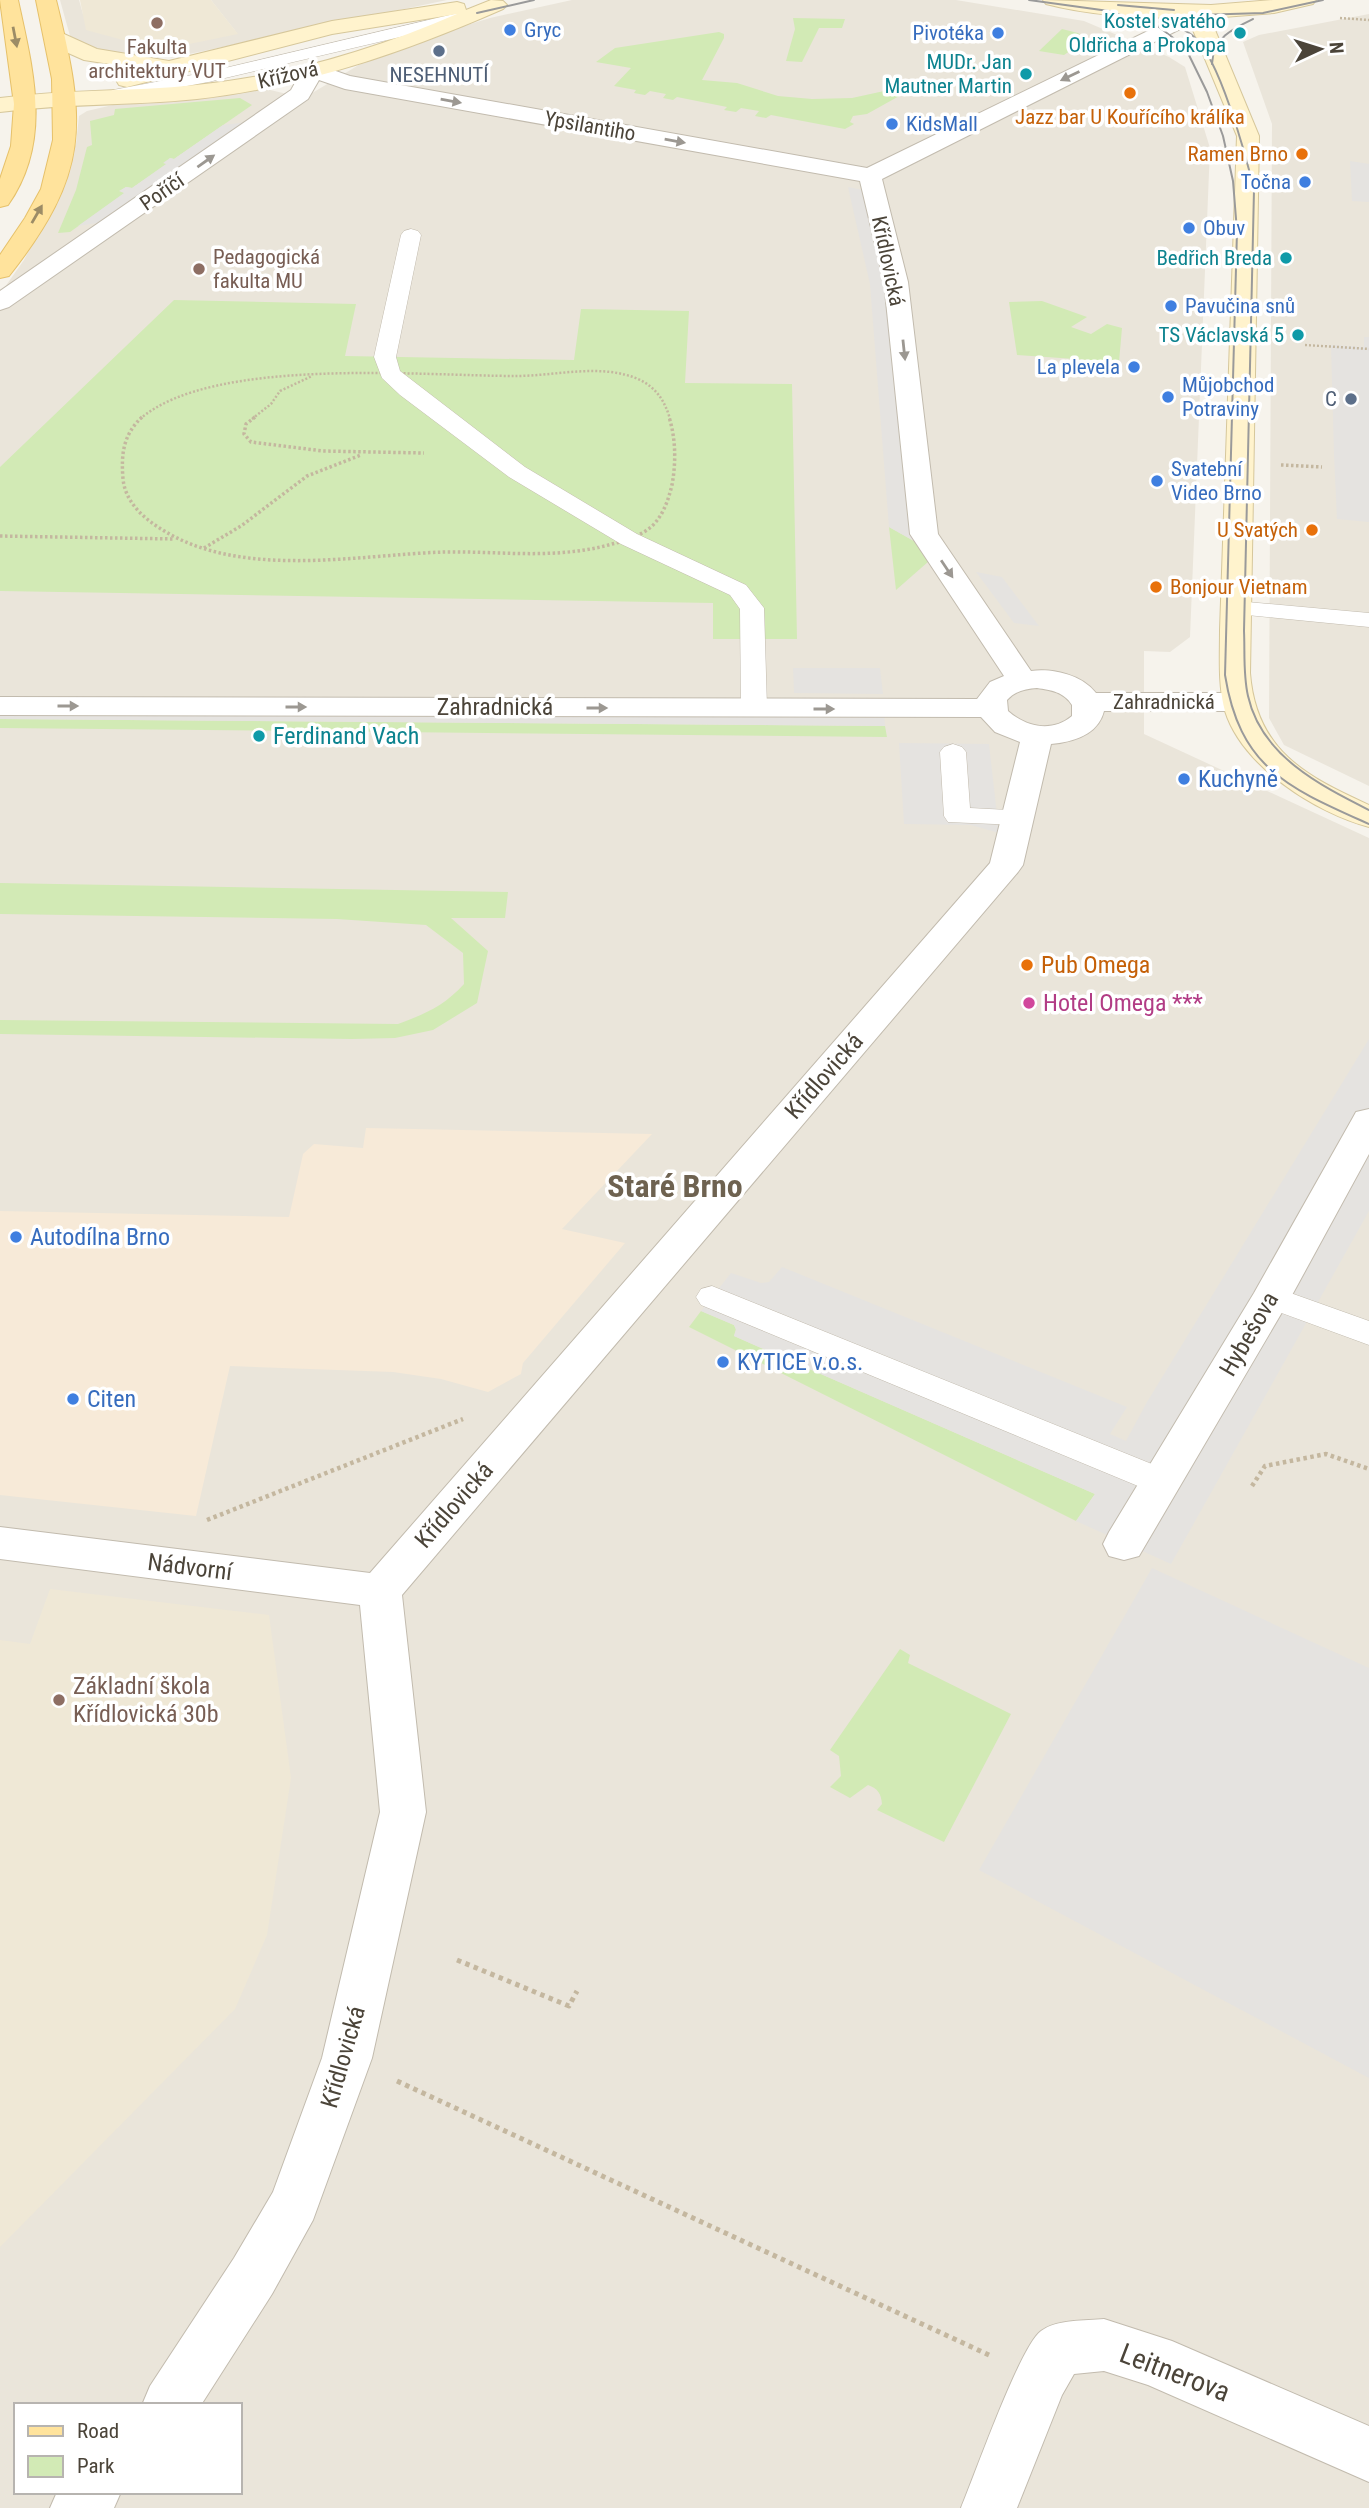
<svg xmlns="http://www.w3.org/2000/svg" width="1369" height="2508" font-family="'Roboto Condensed',sans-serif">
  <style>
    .residential { fill: #eae5da; fill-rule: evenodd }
    .commercial { fill: #f7ead8 }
    .education { fill: #efe8d6 }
    .green { fill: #d2eab5 }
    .parking { fill: #e5e3e0 }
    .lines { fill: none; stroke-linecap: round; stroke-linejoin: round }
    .lane-casing { stroke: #c2bbae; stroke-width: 1 }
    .street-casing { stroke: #c2bbae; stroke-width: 2 }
    .secondary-casing { stroke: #d6c79b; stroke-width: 2 }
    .primary-casing { stroke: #e6c16a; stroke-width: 2 }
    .path-far3 { stroke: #c4b79f; stroke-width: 2.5; stroke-dasharray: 2 2; stroke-linecap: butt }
    .path-far2 { stroke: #c4b79f; stroke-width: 3.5; stroke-dasharray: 2.5 2.5; stroke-linecap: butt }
    .path-far1 { stroke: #c4b79f; stroke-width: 4.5; stroke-dasharray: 3.5 3.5; stroke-linecap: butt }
    .path { stroke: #c4b79f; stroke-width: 5; stroke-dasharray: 4.5 4.5; stroke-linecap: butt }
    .lane { fill: #fff; fill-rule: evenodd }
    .street { fill: #fff; fill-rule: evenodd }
    .secondary { fill: #fff3cd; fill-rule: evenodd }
    .primary { fill: #ffe39c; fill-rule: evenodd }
    .tram { stroke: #9a9a9a; stroke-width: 2 }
    .oneway { fill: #9c8c66 }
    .oneway2 { fill: #9c9892 }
    .education-dot { fill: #8d6e63; stroke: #fff; stroke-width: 2.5 }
    .shop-dot { fill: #3f7fe0; stroke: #fff; stroke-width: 2.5 }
    .culture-dot { fill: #0f9aa8; stroke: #fff; stroke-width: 2.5 }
    .service-dot { fill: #5c6f8a; stroke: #fff; stroke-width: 2.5 }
    .food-dot { fill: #e8710a; stroke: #fff; stroke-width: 2.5 }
    .hotel-dot { fill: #d1479c; stroke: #fff; stroke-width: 2.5 }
    .labels { text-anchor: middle; stroke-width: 7; stroke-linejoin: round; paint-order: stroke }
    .far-culture-label { font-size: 21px; fill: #0d838f; stroke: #fff; text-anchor: end }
    .far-shop-label { font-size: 21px; fill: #366cbe; stroke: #fff; text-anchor: start }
    .far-education-label { font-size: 21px; fill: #785e54; stroke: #fff }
    .far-street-label { font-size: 21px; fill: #4b4439; stroke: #fff }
    .far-service-label { font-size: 21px; fill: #4e5e75; stroke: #fff }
    .far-food-label { font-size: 21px; fill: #c56008; stroke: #fff; text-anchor: end }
    .street-label { font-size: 24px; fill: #4b4439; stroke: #fff }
    .culture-label { font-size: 24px; fill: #0d838f; stroke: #fff; text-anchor: start }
    .shop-label { font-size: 24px; fill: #366cbe; stroke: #fff; text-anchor: start }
    .food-label { font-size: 24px; fill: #c56008; stroke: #fff; text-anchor: start }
    .hotel-label { font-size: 24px; fill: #b23c85; stroke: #fff; text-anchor: start }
    .education-label { font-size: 24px; fill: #785e54; stroke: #fff; text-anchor: start }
    .near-street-label { font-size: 28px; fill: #4b4439; stroke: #fff }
    .district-label { font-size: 32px; font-weight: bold; fill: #6e6250; stroke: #fff }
  </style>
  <rect width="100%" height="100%" fill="#f6f3ec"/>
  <!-- residential -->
  <g class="residential">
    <polygon points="60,0 79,0 83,14 237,33 211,0 447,0 170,58 142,57 92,48 70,36"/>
    <path d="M572,0h384l128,21 85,36 16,10 25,81 -20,489 -20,15 -26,-1v83l225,104v1670h-1369v-2214l24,-34 35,-69 17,-47 3,-28 8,-5 30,-7 149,-15 38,9 63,-38 35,-15 88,-27zM16,2405h224v87h-224z"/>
    <polygon points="1369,14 1369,786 1284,745 1269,718 1272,124 1243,42 1259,35"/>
  </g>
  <!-- commercial -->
  <polygon class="commercial" points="366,1128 652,1134 562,1229 625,1243 523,1363 521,1374 488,1392 441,1379 393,1372 230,1366 196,1516 0,1495 0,1211 289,1217 303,1154 314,1144 363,1148"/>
  <!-- education -->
  <g class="education">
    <polygon points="80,0 211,0 238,34 160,50 86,30"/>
    <polygon points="50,1589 269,1615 291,1778 267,1935 235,2009 0,2247 0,1640 30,1644"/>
  </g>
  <!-- green -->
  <g class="green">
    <polygon points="793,18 845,19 842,28 819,28 802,62 786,61 795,29"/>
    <polygon points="1062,29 1078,33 1086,40 1064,55 1039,51"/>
    <polygon points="719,32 724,34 724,38 702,80 737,83 778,96 812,99 852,98 898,88 910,90 867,114 853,116 850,122 854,124 845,129 771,115 766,118 755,116 759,111 741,108 736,112 724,110 727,107 677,97 673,100 663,98 666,94 650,91 645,95 634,93 636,90 614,86 631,68 596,62 615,48"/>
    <polygon points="240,98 252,105 174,159 170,158 167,164 132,188 126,187 120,191 125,193 70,232 58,233 76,190 87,147 92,145 90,121 114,115 115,109"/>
    <polygon points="174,300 356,304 345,356 574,360 581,309 689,311 685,383 792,384 797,639 713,639 713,603 0,591 0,467"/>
    <polygon points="1042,301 1087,317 1071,327 1091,334 1107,324 1122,328 1119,362 1017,355 1009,302"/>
    <polygon points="889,527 937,554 896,590"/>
    <polygon points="0,719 885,726 887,737 0,728"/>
    <path d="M0,883l508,9 -3,26h-54l37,33 -11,52 -44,27 -38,8 -43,1 -352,-5v-14l398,4c27,-10 46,-18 66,-40l-1,-31 -37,-28 -89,-6 -337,-5z"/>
    <polygon points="701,1311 734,1325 736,1329 734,1336 1095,1494 1076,1521 689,1327"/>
    <path d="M900,1649l10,6 -2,8 103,51 -67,128 -67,-32 5,-6c-1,-11 -4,-15 -14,-19l-18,13 -20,-11 11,-11 -2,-20 -9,-6z"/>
  </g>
  <!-- parking -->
  <g class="parking">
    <polygon points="256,121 115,220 78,226 124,193 119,191 126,187 132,188 166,164 163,163 170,158 174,159 223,125"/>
    <polygon points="1350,161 1369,164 1369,202 1352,201"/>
    <polygon points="848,187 873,192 937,554 889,527 870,284"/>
    <polygon points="1364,337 1369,337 1369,522 1337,519 1334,455 1331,345 1364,347"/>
    <polygon points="976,572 1002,577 1039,626 1014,623"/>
    <polygon points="793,668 880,668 883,694 794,693"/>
    <polygon points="0,706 884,709 885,726 0,719"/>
    <polygon points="899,743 989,744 999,833 971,825 904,824"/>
    <polygon points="1369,1039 1369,1211 1171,1564 1076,1521 1095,1494 734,1336 736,1330 734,1325 701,1311 731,1273 761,1283 769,1282 782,1267 1127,1407 1110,1434 1126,1441 1147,1402"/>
    <polygon points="1152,1568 1369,1668 1369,2078 979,1870"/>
  </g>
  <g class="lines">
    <defs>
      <g id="lane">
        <polygon points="475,9 484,14 481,18 208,82 113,100 104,95 113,90 208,72"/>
        <polygon points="411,229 418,231 421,235 396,357 400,371 525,467 637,534 746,585 764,608 767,708 763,713 754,716 745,713 741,708 740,609 730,595 621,544 509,477 400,395 382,378 374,357 401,235 404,231"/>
        <polygon points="1236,601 1369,613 1369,627 1227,613 1224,608 1227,603"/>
        <polygon points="953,744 962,747 966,752 970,808 1027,811 1031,817 1027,823 1018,825 948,822 944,816 940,752 944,747"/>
        <polygon points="712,1286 1174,1473 1179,1482 1174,1491 1162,1495 1150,1491 701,1305 696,1297 701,1289"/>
        <polygon points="1271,1286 1369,1321 1369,1345 1260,1305 1255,1297 1260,1289"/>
      </g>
      <g id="street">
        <path d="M1197,7l7,2 4,4 -4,4 -322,162 26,103 30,252 93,137c22,-3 51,4 65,22h143l11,2 4,7 -4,7 -11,2h-135c-6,24 -31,31 -53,33l-28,121 -5,7 -616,723 24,217 -54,246 -59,162 -41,74 -71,111h-59l8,-19 84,-128 39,-66 49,-134 58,-246 -20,-207 -360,-46v-32l370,46 620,-710 30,-121 -25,-10 -14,-15 -981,-2v-18l977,2 13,-17 14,-6 -94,-142 -26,-252 -24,-101 -515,-92 -26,-9 -11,19 -299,208 -9,3v-19l291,-201 14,-25 8,-2 37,13 517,92zM1037,688c14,2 27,4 35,17v11c-20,17 -46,11 -64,-5l-1,-11c8,-9 18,-11 30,-12z"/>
        <polygon points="1369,1109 1369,1154 1291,1297 1139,1556 1124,1560 1109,1556 1103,1544 1109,1532 1254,1293 1351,1121 1356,1112"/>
        <path d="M1104,2319l68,22 197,85v56l-221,-97 -44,-14 -30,3 -12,21 -45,113h-56c13,-31 59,-162 80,-177 16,-12 44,-10 63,-12z"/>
        <polygon points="57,2492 121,2492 114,2508 50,2508"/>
      </g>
      <g id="secondary">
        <path d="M491,0l12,1 4,4 -4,4c-98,43 -199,78 -306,90 -66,7 -130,4 -197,13v-14c65,-9 131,-6 196,-13 90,-9 178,-35 261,-71l-125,20 -205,53 -8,-2 -3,-5 3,-5 23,-6 -58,-9 -36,-16 -3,-5 3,-5h16l33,15 72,12 163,-40 125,-19 7,2 2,6z"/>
        <path d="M1043,0l168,5 62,-5h43l-3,4 -39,9 -64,5 49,118 -9,537c6,77 55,103 119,132v22c-53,-14 -127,-61 -144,-116 -7,-26 -5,-54 -5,-81l17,-494 -49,-118c-46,0 -97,-2 -142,-14z"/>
      </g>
      <g id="primary">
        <path d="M0,0h18c15,70 35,141 -10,205l-8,2v-28l11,-33 3,-42z"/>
        <path d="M36,0h20c31,124 34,173 -47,276l-9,2v-23l25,-37 16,-29 12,-49 -1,-61z"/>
      </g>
    </defs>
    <!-- lane casing -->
    <use href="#lane" class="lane-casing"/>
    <!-- street casing -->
    <use href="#street" class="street-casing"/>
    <!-- secondary casing -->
    <use href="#secondary" class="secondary-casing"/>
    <!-- primary casing -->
    <use href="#primary" class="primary-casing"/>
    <!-- path-far3 -->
    <g class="path-far3">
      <polyline points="1340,18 1369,20"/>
      <polyline points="1305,345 1369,349"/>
      <path d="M140,419c73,-63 282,-43 376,-43 40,0 84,-13 122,3 18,8 27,22 32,40"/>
      <polyline points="252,419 271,404 280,391 312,376"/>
    </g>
    <!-- path-far2 -->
    <g class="path-far2">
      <path d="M142,417c-19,18 -21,37 -19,62 2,20 16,35 32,46 80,56 199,30 289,27 58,-1 112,8 168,-8 13,-3 28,-8 39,-17 12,-11 17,-26 21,-42 4,-22 4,-46 -3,-68"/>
      <polyline points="255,417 246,424 244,434 251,442 323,451 424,453"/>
      <polyline points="1281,465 1322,467"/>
      <polyline points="0,536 175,539"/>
      <polyline points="204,548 241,526 307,476 361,455"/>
    </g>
    <!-- path-far1 -->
    <g class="path-far1">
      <polyline points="1252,1486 1265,1466 1326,1454 1369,1469"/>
      <polyline points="207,1520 463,1419"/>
    </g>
    <!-- path -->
    <g class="path">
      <polyline points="457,1960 569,2006 577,1991"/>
      <polyline points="397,2081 989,2355"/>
    </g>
    <!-- lane -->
    <use href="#lane" class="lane"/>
    <!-- street -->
    <use href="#street" class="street"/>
    <!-- secondary -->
    <use href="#secondary" class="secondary"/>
    <!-- primary -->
    <use href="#primary" class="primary"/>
    <!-- tram -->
    <g class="tram">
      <polyline points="1029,0 1116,12"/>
      <polyline points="1118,5 1174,10"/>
      <path d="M1108,11l51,16 26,20 22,45 16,44 10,45 4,50 -12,444c15,94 64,113 144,149"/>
      <polyline points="477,13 534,0"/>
      <polyline points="1164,16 1263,13 1323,0"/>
      <path d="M1160,18c11,6 24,10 33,18 26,20 53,120 61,154l-10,441c1,21 -1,44 4,65 13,59 71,89 121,114"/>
      <path d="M1212,64c1,-26 20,-35 41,-45"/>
    </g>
  </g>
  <!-- one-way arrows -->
  <defs><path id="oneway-solid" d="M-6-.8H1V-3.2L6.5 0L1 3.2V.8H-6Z" transform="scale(1.75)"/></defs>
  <g class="oneway">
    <use href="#oneway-solid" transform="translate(15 37) rotate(79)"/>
    <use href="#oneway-solid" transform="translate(37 214) rotate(-60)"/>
  </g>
  <g class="oneway2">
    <use href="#oneway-solid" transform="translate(1070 76) rotate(154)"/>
    <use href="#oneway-solid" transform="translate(451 101) rotate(10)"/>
    <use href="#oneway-solid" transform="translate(675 141) rotate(10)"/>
    <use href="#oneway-solid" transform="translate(206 161) rotate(-35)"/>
    <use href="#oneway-solid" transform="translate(904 350) rotate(84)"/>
    <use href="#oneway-solid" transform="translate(947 569) rotate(56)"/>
    <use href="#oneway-solid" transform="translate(68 706)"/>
    <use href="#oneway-solid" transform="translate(296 707)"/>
    <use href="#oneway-solid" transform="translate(597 708)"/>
    <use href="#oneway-solid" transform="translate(824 709)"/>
  </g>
  <!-- markers -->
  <g class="education-dot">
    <circle cx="157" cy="23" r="7"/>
    <circle cx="199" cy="269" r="7"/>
    <circle cx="59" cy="1700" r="7"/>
  </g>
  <g class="shop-dot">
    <circle cx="510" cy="30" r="7"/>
    <circle cx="998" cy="33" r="7"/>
    <circle cx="892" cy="124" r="7"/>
    <circle cx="1305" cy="182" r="7"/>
    <circle cx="1189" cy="228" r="7"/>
    <circle cx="1171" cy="306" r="7"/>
    <circle cx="1134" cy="367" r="7"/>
    <circle cx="1168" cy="397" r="7"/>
    <circle cx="1157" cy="481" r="7"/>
    <circle cx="1184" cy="779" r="7"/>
    <circle cx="16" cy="1237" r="7"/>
    <circle cx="723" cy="1362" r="7"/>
    <circle cx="73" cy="1399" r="7"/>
  </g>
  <g class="culture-dot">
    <circle cx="1240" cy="33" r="7"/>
    <circle cx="1026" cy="74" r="7"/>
    <circle cx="1286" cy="258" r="7"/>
    <circle cx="1298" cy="335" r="7"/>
    <circle cx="259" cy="736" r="7"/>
  </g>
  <g class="service-dot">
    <circle cx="439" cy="51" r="7"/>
    <circle cx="1351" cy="399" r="7"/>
  </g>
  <g class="food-dot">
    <circle cx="1130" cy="93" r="7"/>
    <circle cx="1302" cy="154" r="7"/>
    <circle cx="1312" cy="530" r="7"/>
    <circle cx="1156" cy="587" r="7"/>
    <circle cx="1027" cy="965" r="7"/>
  </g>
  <circle class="hotel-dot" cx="1029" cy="1003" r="7"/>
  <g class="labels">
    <!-- far-culture labels -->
    <g class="far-culture-label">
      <text x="1226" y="28">Kostel svatého<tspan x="1226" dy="24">Oldřicha a Prokopa</tspan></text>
      <text x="1012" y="69">MUDr. Jan<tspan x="1012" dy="24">Mautner Martin</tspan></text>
      <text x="1272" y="265">Bedřich Breda</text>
      <text x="1284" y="342">TS Václavská 5</text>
    </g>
    <!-- far-shop labels -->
    <g class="far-shop-label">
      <text x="524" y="37">Gryc</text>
      <text x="984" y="40" text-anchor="end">Pivotéka</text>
      <text x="906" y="131">KidsMall</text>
      <text x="1291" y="189" text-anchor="end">Točna</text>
      <text x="1203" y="235">Obuv</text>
      <text x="1185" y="313">Pavučina snů</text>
      <text x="1120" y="374" text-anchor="end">La plevela</text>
      <text x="1182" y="392">Můjobchod<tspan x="1182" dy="24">Potraviny</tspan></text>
      <text x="1171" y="476">Svatební<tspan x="1171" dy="24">Video Brno</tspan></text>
    </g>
    <!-- far-education labels -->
    <g class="far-education-label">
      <text x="157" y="54">Fakulta<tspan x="157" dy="24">architektury VUT</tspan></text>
      <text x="213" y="264" text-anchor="start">Pedagogická<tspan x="213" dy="24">fakulta MU</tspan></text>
    </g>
    <!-- far-street labels -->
    <g class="far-street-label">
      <text transform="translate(288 75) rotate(-13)" y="7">Křížová</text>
      <text transform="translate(590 126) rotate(10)" y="7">Ypsilantiho</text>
      <text transform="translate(162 192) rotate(-35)" y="7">Poříčí</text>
      <text transform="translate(888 261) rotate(78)" y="7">Křídlovická</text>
      <text x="1164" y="709">Zahradnická</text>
    </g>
    <!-- far-service labels -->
    <g class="far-service-label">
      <text x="439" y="82">NESEHNUTÍ</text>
      <text x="1337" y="406" text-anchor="end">C</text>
    </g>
    <!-- far-food labels -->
    <g class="far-food-label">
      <text x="1130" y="124" text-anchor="middle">Jazz bar U Kouřícího králíka</text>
      <text x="1288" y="161">Ramen Brno</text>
      <text x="1298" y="537">U Svatých</text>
      <text x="1170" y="594" text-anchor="start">Bonjour Vietnam</text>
    </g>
    <!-- street labels -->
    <g class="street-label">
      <text x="495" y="715">Zahradnická</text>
      <text transform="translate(824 1076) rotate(-49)" y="8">Křídlovická</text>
      <text transform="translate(1249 1334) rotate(-60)" y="8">Hybešova</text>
      <text transform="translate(454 1505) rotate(-49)" y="8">Křídlovická</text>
      <text transform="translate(190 1567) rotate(7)" y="8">Nádvorní</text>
      <text transform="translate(343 2057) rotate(-74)" y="8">Křídlovická</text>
    </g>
    <!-- culture labels -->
    <g class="culture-label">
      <text x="273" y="744">Ferdinand Vach</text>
    </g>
    <!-- shop labels -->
    <g class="shop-label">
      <text x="1198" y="787">Kuchyně</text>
      <text x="30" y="1245">Autodílna Brno</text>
      <text x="737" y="1370">KYTICE v.o.s.</text>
      <text x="87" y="1407">Citen</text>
    </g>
    <!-- food labels -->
    <g class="food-label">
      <text x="1041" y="973">Pub Omega</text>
    </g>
    <!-- hotel labels -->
    <g class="hotel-label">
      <text x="1043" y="1011">Hotel Omega ***</text>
    </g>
    <!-- education labels -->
    <g class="education-label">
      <text x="73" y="1694">Základní škola<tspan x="73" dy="28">Křídlovická 30b</tspan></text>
    </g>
    <!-- near-street labels -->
    <g class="near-street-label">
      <text transform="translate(1175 2372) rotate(21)" y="10">Leitnerova</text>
    </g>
    <!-- district labels -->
    <g class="district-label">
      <text x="675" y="1197">Staré Brno</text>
    </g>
  </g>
  <!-- legend -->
  <rect x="14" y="2403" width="228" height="91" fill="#ffffff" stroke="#b7b4b0" stroke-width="2"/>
  <rect x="28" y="2426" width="35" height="10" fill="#ffe39c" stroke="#b7b4b0" stroke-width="2"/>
  <text x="77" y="2438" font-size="21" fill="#4b4439">Road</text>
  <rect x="28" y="2456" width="35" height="21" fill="#d2eab5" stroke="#b7b4b0" stroke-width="2"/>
  <text x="77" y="2473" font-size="21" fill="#4b4439">Park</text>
  <!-- north arrow -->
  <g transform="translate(1320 49) rotate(86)" stroke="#ffffff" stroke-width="5" paint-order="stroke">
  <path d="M0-5L12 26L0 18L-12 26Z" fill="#4b4439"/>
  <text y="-10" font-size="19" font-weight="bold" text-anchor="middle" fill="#4b4439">N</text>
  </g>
</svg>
